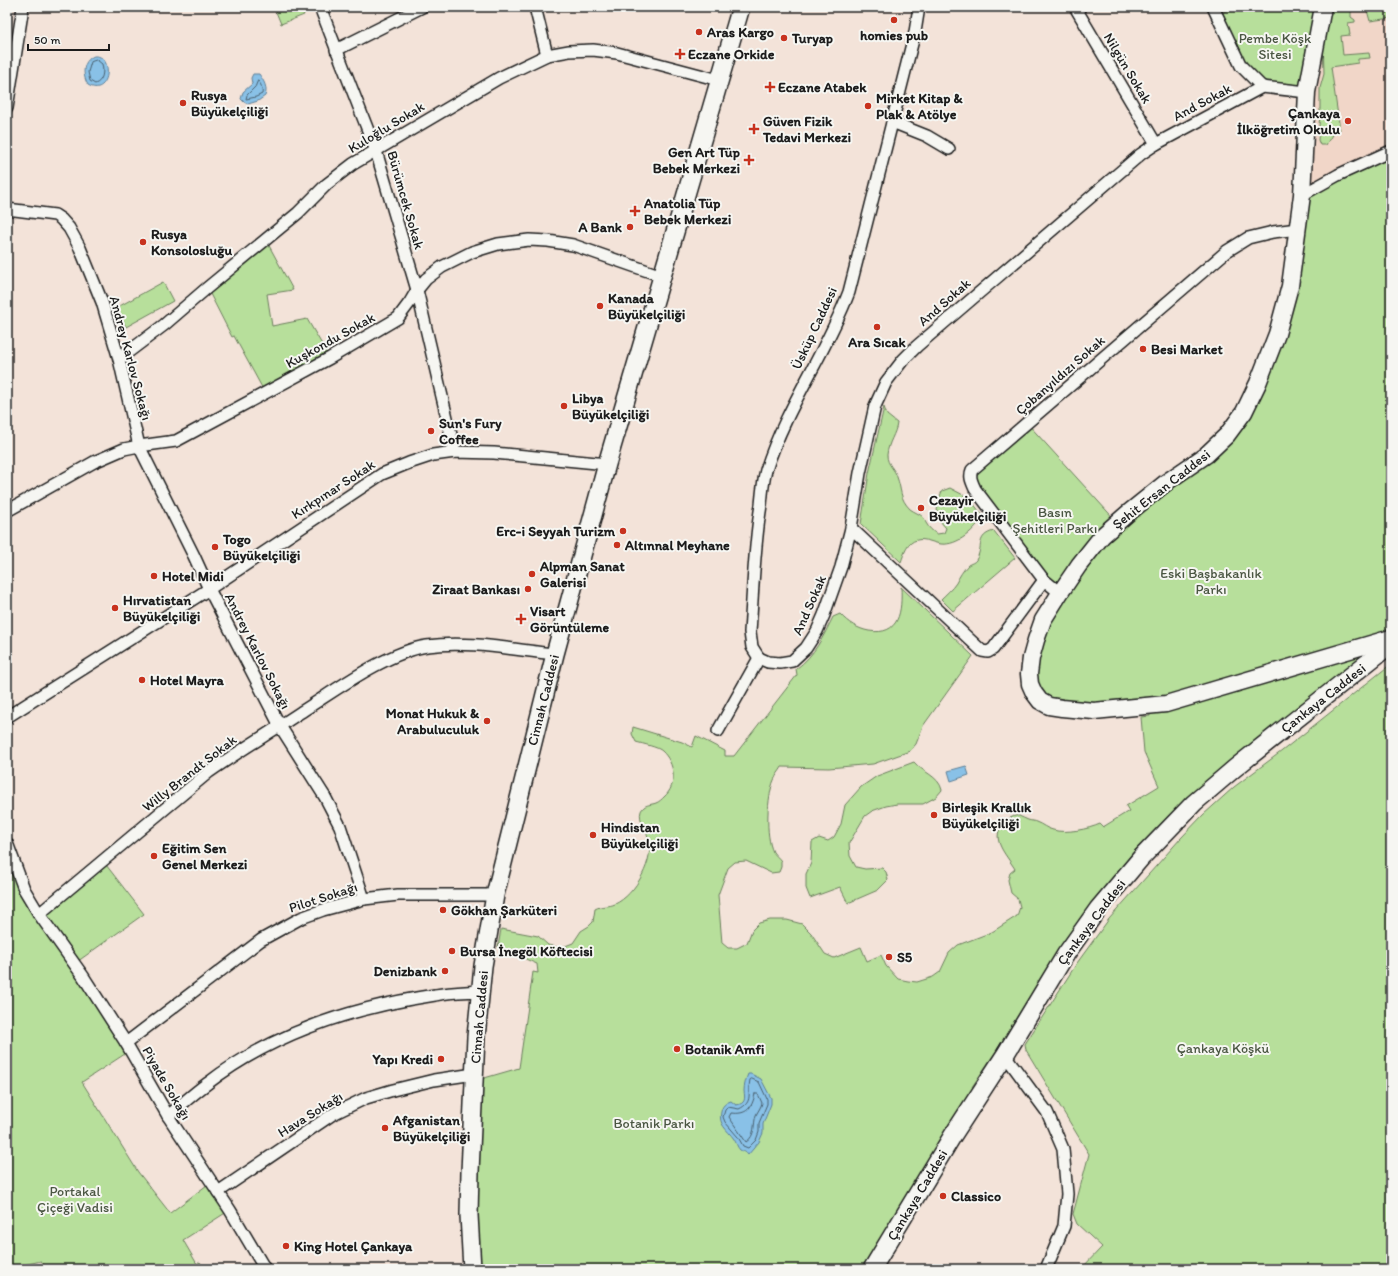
<svg xmlns="http://www.w3.org/2000/svg" width="1398" height="1276" font-family="Itim,sans-serif">
  <style>
    .built { fill: #f1d6c8 }
    .green { fill: #b7df9b; stroke: #6a7e5c }
    .water { fill: #89c1e7; stroke: #5d7f96 }
    .lines { fill: none; stroke-linecap: round; stroke-linejoin: round }
    .shore { stroke: #485e6d; stroke-width: 1 }
    .minor-casing { stroke: #1c1c1c; stroke-width: 14 }
    .secondary-casing { stroke: #1c1c1c; stroke-width: 19 }
    .primary-casing { stroke: #1c1c1c; stroke-width: 20 }
    .minor { stroke: #f6f6f2; stroke-width: 11 }
    .secondary { stroke: #f6f6f2; stroke-width: 16 }
    .primary { stroke: #f6f6f2; stroke-width: 17 }
    .poi-dot { fill: #c8321e; stroke: #f6f6f2; stroke-width: 1.5 }
    .labels { text-anchor: middle; stroke-width: 4; stroke-linejoin: round; paint-order: stroke }
    .poi-label { font-size: 14px; font-weight: bold; fill: #1c1c1c; stroke: #f6f6f2; text-anchor: start }
    .park-label { font-size: 14px; fill: #4a5642; stroke: #f6f6f2 }
    .street-label { font-size: 14px; fill: #1c1c1c; stroke: #f6f6f2 }
  </style>
  <rect width="100%" height="100%" fill="#f3e3d9"/>
  <filter id="ink" filterUnits="userSpaceOnUse"><feTurbulence type="fractalNoise" baseFrequency=".025" numOctaves="2"/><feDisplacementMap in="SourceGraphic" scale="8" xChannelSelector="R" yChannelSelector="G"/><feConvolveMatrix kernelMatrix="1 2 1 2 8 2 1 2 1" color-interpolation-filters="sRGB"/></filter>
  <g filter="url(#ink)">
    <!-- built -->
    <polygon class="built" points="1323,7 1391,7 1391,151 1302,195"/>
    <!-- green -->
    <g class="green">
      <polygon points="274,7 301,7 304,15 281,24"/>
      <polygon points="1234,7 1323,7 1307,92 1262,87 1241,66 1217,15"/>
      <polygon points="1330,7 1351,7 1351,17 1355,20 1355,22 1348,23 1350,35 1341,36 1343,55 1369,53 1370,58 1358,59 1358,63 1331,67 1340,130 1333,133 1326,145 1320,145 1318,140 1320,112 1320,88 1324,74 1323,35"/>
      <polygon points="1366,7 1391,7 1391,18 1370,21"/>
      <path d="M1391,151v493l-208,171 -5,-9 -43,44 -43,52 -33,46 -61,100 -26,39 8,5 -108,177h-400l2,-188 45,-13 14,-96 5,1 -1,-9 -39,-17 3,-18 37,7 10,9 12,3 13,-5 8,-12 8,-5 4,-4 2,-13c7,-4 14,-2 20,-5 20,-9 41,-45 33,-67 -2,-8 -10,-17 -7,-26 3,-7 10,-6 15,-8 3,-1 6,-4 8,-6 14,-12 11,-34 -2,-46 -4,-4 -19,-7 -26,-9l-4,-8 1,-7 49,15 10,5 4,-11 29,15v5h9l63,-81 -1,-6c19,-14 27,-32 37,-52l7,-3c8,9 18,15 29,17 31,5 33,-20 32,-44l72,69 -50,70 -7,18 -6,7 -37,13 -44,4 -47,-1c-2,4 -6,8 -8,13 -7,16 -9,56 -1,72 2,3 6,6 8,9v6l-2,5 -8,1 -25,-12 -11,1 -7,6 -10,27 4,48 6,5h9l10,-5 5,-13 7,-7 11,-3h17l15,4 9,9 14,21 9,4 27,-11 6,14 14,-6 5,11 12,13 10,2 9,1 16,-5 7,-5 9,-19 9,-8 34,-13 25,-16 3,-9 -2,-8 -7,-6 -3,-13 2,-7 5,-4c-10,-16 -27,-32 -9,-48 4,-3 8,-6 13,-5 3,1 6,3 9,4 3,1 6,1 8,2 6,2 11,7 17,8 12,4 36,-1 47,-6l3,3 26,-16 -3,-5 33,-20 -15,-34 -3,-35 9,-1 -1,-10 -87,2 -32,-24 29,-91 -88,-114 56,-56 90,99 110,-87 49,-101 26,-139z"/>
      <polygon points="266,240 293,290 267,294 272,326 307,319 330,358 265,393 234,336 232,337 207,288"/>
      <polygon points="163,282 173,301 126,327 116,308"/>
      <path d="M884,407l3,8 10,8c-1,11 -9,19 -10,32 0,10 8,14 10,22 5,13 2,21 13,32 4,3 10,5 13,8 2,2 2,4 3,6 3,5 6,8 11,11l7,-1 2,-5c-12,-12 -10,-22 -4,-37l8,-3 19,10 14,18c-7,13 -25,30 -42,28 -8,-1 -16,-6 -24,-4 -10,2 -13,14 -16,22l-40,-38 8,-51z"/>
      <path d="M994,531l21,27 -62,53 -12,-12c5,-5 11,-10 15,-16 3,-6 7,-13 12,-18 3,-2 6,-2 8,-5 8,-13 -1,-24 18,-29z"/>
      <polygon points="1391,664 1391,1269 1081,1269 1102,1247 1077,1224 1073,1214 1089,1154 1026,1050 1025,1044 1077,963 1109,919 1181,838 1203,815 1234,787 1282,751"/>
      <path d="M914,762c8,10 25,14 28,28l-6,7 -13,7h-26l-11,2 -14,5 -7,5 -16,27 1,13 6,11 9,2 17,-1 4,4 2,8 -10,10 -30,13 -8,-16 -30,11 -4,-10v-14l5,-11 1,-21 7,-4 9,3 6,-4 7,-13 4,-19 16,-18 16,-11z"/>
      <polygon points="7,843 39,914 103,861 144,914 74,964 131,1050 82,1082 138,1172 170,1213 211,1182 230,1210 183,1240 197,1264 200,1262 204,1269 48,1269 41,1261 10,1268 7,1266"/>
    </g>
    <!-- water -->
    <g class="water">
      <path d="M94,56c21,-2 16,42 -6,29 -6,-10 -6,-24 6,-29z"/>
      <path d="M253,74h6c5,7 9,14 6,22l-7,5 -10,3 -4,-2 -3,-3 2,-7 9,-8 -1,-6z"/>
      <polygon points="966,766 969,775 951,781 948,771"/>
      <path d="M748,1074h3l10,5 10,19v6l-8,20v9l-4,9 -11,13c-3,-4 -4,-3 -8,-5 -3,-3 -4,-8 -6,-11 -7,-10 -16,-14 -13,-27 1,-6 4,-9 10,-11l5,4c10,-1 9,-7 8,-14 0,-6 2,-12 4,-17z"/>
    </g>
    <g class="lines">
      <!-- shore -->
      <g class="shore">
        <path d="M97,60l5,4c2,8 1,17 -7,20l-5,-3 -2,-9 3,-10z"/>
        <path d="M258,81c3,2 5,9 4,13l-6,3 -10,2 1,-4 8,-8z"/>
        <path d="M752,1079l7,3 8,17v5l-8,19v9l-3,8 -8,8 -5,-2 -5,-9 -13,-15 -2,-5 2,-7 3,-3 11,2c15,-7 8,-16 11,-29z"/>
        <path d="M755,1094h3l4,9c-1,4 -4,8 -6,12 -3,9 0,21 -10,27l-17,-25 2,-4c16,2 21,-5 24,-19z"/>
      </g>
      <defs>
        <g id="minor">
          <polyline points="320,7 376,151 417,290 455,452"/>
          <polyline points="535,7 547,55"/>
          <polyline points="1075,7 1156,144"/>
          <polyline points="1213,7 1241,66 1262,87"/>
          <polyline points="336,50 422,7"/>
          <polyline points="7,108 23,7"/>
          <polyline points="892,122 927,136 949,149"/>
          <polyline points="1302,195 1338,175 1391,151"/>
          <polyline points="7,209 55,215 61,219 69,228 80,248 102,302 119,359 139,446 194,556 209,589 280,726 325,797 340,826 364,899"/>
          <polyline points="119,359 164,325 207,288 298,213 327,184 353,164 499,78 547,55 569,51 593,50 617,53 719,80"/>
          <polyline points="7,511 94,462 124,449 139,446 176,441 330,358 398,318 410,302 417,290 426,279 442,267 472,252 498,244 529,240 548,241 573,245 662,276"/>
          <polyline points="851,528 982,651 988,652 993,649 1044,580"/>
          <path d="M1060,593l-16,-13 -69,-91c-3,-7 -6,-12 -3,-19l255,-219 21,-13 25,-6 25,-3"/>
          <polyline points="759,658 768,662 780,663 792,661 806,648 817,631 824,615 841,567 851,528 860,473 875,406 886,382 903,360 917,346 1141,154 1156,144 1262,87 1307,92"/>
          <path d="M759,658l-7,-11 -2,-15c3,-42 4,-85 11,-127 1,-11 2,-24 5,-35 20,-63 60,-117 83,-178l66,-260 4,-25"/>
          <polyline points="7,717 209,589 382,474 409,463 433,455 455,452 494,453 607,464"/>
          <polyline points="718,731 759,658"/>
          <polyline points="7,843 24,889 39,914 83,976 126,1043 168,1116 230,1210 265,1269"/>
          <path d="M39,914l170,-142c30,-21 62,-40 92,-60 35,-22 86,-60 126,-66 41,-6 87,4 128,8"/>
          <polyline points="126,1043 261,940 301,918 323,910 364,899 398,895 495,895"/>
          <polyline points="1005,1055 1047,1112 1063,1149 1067,1194 1064,1226 1046,1269"/>
          <path d="M168,1116c13,-11 26,-23 40,-33 65,-50 147,-76 227,-88 15,-3 30,-3 45,-4"/>
          <polyline points="218,1192 333,1114 366,1098 393,1090 434,1080 474,1074"/>
        </g>
        <polyline id="secondary" points="1323,7 1307,92 1302,195 1290,286 1277,334 1258,383 1244,412 1227,435 1206,455 1168,481 1127,514 1102,536 1079,565 1060,593 1043,620 1036,640 1031,658 1029,674 1030,684 1034,693 1040,701 1049,706 1062,708 1094,711 1166,704 1391,638"/>
        <g id="primary">
          <polyline points="472,1269 469,1215 470,1172 476,1037 483,966 495,895 555,654 607,464 741,7"/>
          <polyline points="872,1269 953,1135 1005,1055 1066,954 1098,909 1141,858 1194,803 1235,768 1391,644"/>
        </g>
      </defs>
      <!-- minor casing -->
      <use href="#minor" class="minor-casing"/>
      <!-- secondary casing -->
      <use href="#secondary" class="secondary-casing"/>
      <!-- primary casing -->
      <use href="#primary" class="primary-casing"/>
      <!-- minor -->
      <use href="#minor" class="minor"/>
      <!-- secondary -->
      <use href="#secondary" class="secondary"/>
      <!-- primary -->
      <use href="#primary" class="primary"/>
    </g>
  </g>
  <!-- markers -->
  <g class="poi-dot">
    <circle cx="894" cy="20" r="4"/>
    <circle cx="699" cy="32" r="4"/>
    <circle cx="784" cy="38" r="4"/>
    <path d="M678 48h4v4h4v4h-4v4h-4v-4h-4v-4h4z"/>
    <path d="M768 81h4v4h4v4h-4v4h-4v-4h-4v-4h4z"/>
    <circle cx="183" cy="103" r="4"/>
    <circle cx="868" cy="106" r="4"/>
    <circle cx="1348" cy="121" r="4"/>
    <path d="M752 123h4v4h4v4h-4v4h-4v-4h-4v-4h4z"/>
    <path d="M747 154h4v4h4v4h-4v4h-4v-4h-4v-4h4z"/>
    <path d="M633 205h4v4h4v4h-4v4h-4v-4h-4v-4h4z"/>
    <circle cx="630" cy="227" r="4"/>
    <circle cx="143" cy="242" r="4"/>
    <circle cx="600" cy="306" r="4"/>
    <circle cx="877" cy="327" r="4"/>
    <circle cx="1143" cy="349" r="4"/>
    <circle cx="564" cy="406" r="4"/>
    <circle cx="431" cy="431" r="4"/>
    <circle cx="921" cy="508" r="4"/>
    <circle cx="623" cy="531" r="4"/>
    <circle cx="617" cy="545" r="4"/>
    <circle cx="215" cy="547" r="4"/>
    <circle cx="532" cy="574" r="4"/>
    <circle cx="154" cy="576" r="4"/>
    <circle cx="528" cy="589" r="4"/>
    <circle cx="115" cy="608" r="4"/>
    <path d="M519 613h4v4h4v4h-4v4h-4v-4h-4v-4h4z"/>
    <circle cx="142" cy="680" r="4"/>
    <circle cx="487" cy="721" r="4"/>
    <circle cx="934" cy="815" r="4"/>
    <circle cx="593" cy="835" r="4"/>
    <circle cx="154" cy="856" r="4"/>
    <circle cx="443" cy="910" r="4"/>
    <circle cx="452" cy="951" r="4"/>
    <circle cx="889" cy="957" r="4"/>
    <circle cx="445" cy="971" r="4"/>
    <circle cx="677" cy="1049" r="4"/>
    <circle cx="441" cy="1059" r="4"/>
    <circle cx="385" cy="1128" r="4"/>
    <circle cx="943" cy="1196" r="4"/>
    <circle cx="286" cy="1246" r="4"/>
  </g>
  <g class="labels">
    <!-- poi labels -->
    <g class="poi-label">
      <text x="707" y="37">Aras Kargo</text>
      <text x="894" y="40" text-anchor="middle">homies pub</text>
      <text x="792" y="43">Turyap</text>
      <text x="688" y="59">Eczane Orkide</text>
      <text x="778" y="92">Eczane Atabek</text>
      <text x="191" y="100">Rusya<tspan x="191" dy="16">Büyükelçiliği</tspan></text>
      <text x="876" y="103">Mirket Kitap &amp;<tspan x="876" dy="16">Plak &amp; Atölye</tspan></text>
      <text x="1340" y="118" text-anchor="end">Çankaya<tspan x="1340" dy="16">İlköğretim Okulu</tspan></text>
      <text x="763" y="126">Güven Fizik<tspan x="763" dy="16">Tedavi Merkezi</tspan></text>
      <text x="740" y="157" text-anchor="end">Gen Art Tüp<tspan x="740" dy="16">Bebek Merkezi</tspan></text>
      <text x="644" y="208">Anatolia Tüp<tspan x="644" dy="16">Bebek Merkezi</tspan></text>
      <text x="622" y="232" text-anchor="end">A Bank</text>
      <text x="151" y="239">Rusya<tspan x="151" dy="16">Konsolosluğu</tspan></text>
      <text x="608" y="303">Kanada<tspan x="608" dy="16">Büyükelçiliği</tspan></text>
      <text x="877" y="347" text-anchor="middle">Ara Sıcak</text>
      <text x="1151" y="354">Besi Market</text>
      <text x="572" y="403">Libya<tspan x="572" dy="16">Büyükelçiliği</tspan></text>
      <text x="439" y="428">Sun's Fury<tspan x="439" dy="16">Coffee</tspan></text>
      <text x="929" y="505">Cezayir<tspan x="929" dy="16">Büyükelçiliği</tspan></text>
      <text x="615" y="536" text-anchor="end">Erc-i Seyyah Turizm</text>
      <text x="223" y="544">Togo<tspan x="223" dy="16">Büyükelçiliği</tspan></text>
      <text x="625" y="550">Altınnal Meyhane</text>
      <text x="540" y="571">Alpman Sanat<tspan x="540" dy="16">Galerisi</tspan></text>
      <text x="162" y="581">Hotel Midi</text>
      <text x="520" y="594" text-anchor="end">Ziraat Bankası</text>
      <text x="123" y="605">Hırvatistan<tspan x="123" dy="16">Büyükelçiliği</tspan></text>
      <text x="530" y="616">Visart<tspan x="530" dy="16">Görüntüleme</tspan></text>
      <text x="150" y="685">Hotel Mayra</text>
      <text x="479" y="718" text-anchor="end">Monat Hukuk &amp;<tspan x="479" dy="16">Arabuluculuk</tspan></text>
      <text x="942" y="812">Birleşik Krallık<tspan x="942" dy="16">Büyükelçiliği</tspan></text>
      <text x="601" y="832">Hindistan<tspan x="601" dy="16">Büyükelçiliği</tspan></text>
      <text x="162" y="853">Eğitim Sen<tspan x="162" dy="16">Genel Merkezi</tspan></text>
      <text x="451" y="915">Gökhan Şarküteri</text>
      <text x="460" y="956">Bursa İnegöl Köftecisi</text>
      <text x="897" y="962">S5</text>
      <text x="437" y="976" text-anchor="end">Denizbank</text>
      <text x="685" y="1054">Botanik Amfi</text>
      <text x="433" y="1064" text-anchor="end">Yapı Kredi</text>
      <text x="393" y="1125">Afganistan<tspan x="393" dy="16">Büyükelçiliği</tspan></text>
      <text x="951" y="1201">Classico</text>
      <text x="294" y="1251">King Hotel Çankaya</text>
    </g>
    <!-- park labels -->
    <g class="park-label">
      <text x="1275" y="43">Pembe Köşk<tspan x="1275" dy="16">Sitesi</tspan></text>
      <text x="1055" y="517">Basın<tspan x="1055" dy="16">Şehitleri Parkı</tspan></text>
      <text x="1211" y="578">Eski Başbakanlık<tspan x="1211" dy="16">Parkı</tspan></text>
      <text x="1223" y="1053">Çankaya Köşkü</text>
      <text x="654" y="1128">Botanik Parkı</text>
      <text x="75" y="1196">Portakal<tspan x="75" dy="16">Çiçeği Vadisi</tspan></text>
    </g>
    <!-- street labels -->
    <g class="street-label">
      <text transform="translate(1128 68) rotate(59)" y="5">Nilgün Sokak</text>
      <text transform="translate(1202 102) rotate(-28)" y="5">And Sokak</text>
      <text transform="translate(386 127) rotate(-31)" y="5">Kuloğlu Sokak</text>
      <text transform="translate(406 200) rotate(74)" y="5">Bürümcek Sokak</text>
      <text transform="translate(944 302) rotate(-41)" y="5">And Sokak</text>
      <text transform="translate(814 328) rotate(-65)" y="5">Üsküp Caddesi</text>
      <text transform="translate(330 340) rotate(-29)" y="5">Kuşkondu Sokak</text>
      <text transform="translate(131 358) rotate(75)" y="5">Andrey Karlov Sokağı</text>
      <text transform="translate(1060 375) rotate(-41)" y="5">Çobanyıldızı Sokak</text>
      <text transform="translate(333 489) rotate(-33)" y="5">Kırkpınar Sokak</text>
      <text transform="translate(1161 489) rotate(-38)" y="5">Şehit Ersan Caddesi</text>
      <text transform="translate(809 605) rotate(-66)" y="5">And Sokak</text>
      <text transform="translate(258 651) rotate(63)" y="5">Andrey Karlov Sokağı</text>
      <text transform="translate(1323 698) rotate(-38)" y="5">Çankaya Caddesi</text>
      <text transform="translate(543 700) rotate(-76)" y="5">Cinnah Caddesi</text>
      <text transform="translate(189 773) rotate(-38)" y="5">Willy Brandt Sokak</text>
      <text transform="translate(323 897) rotate(-18)" y="5">Pilot Sokağı</text>
      <text transform="translate(1091 922) rotate(-53)" y="5">Çankaya Caddesi</text>
      <text transform="translate(479 1017) rotate(-85)" y="5">Cinnah Caddesi</text>
      <text transform="translate(167 1083) rotate(60)" y="5">Piyade Sokağı</text>
      <text transform="translate(310 1114) rotate(-32)" y="5">Hava Sokağı</text>
      <text transform="translate(917 1195) rotate(-59)" y="5">Çankaya Caddesi</text>
    </g>
  </g>
  <!-- margin -->
  <rect width="1398" height="1276" fill="none" stroke="#f6f6f2" stroke-width="24"/>
  <rect x="12" y="12" width="1374" height="1252" fill="none" stroke="#1c1c1c" stroke-width="1.5" filter="url(#ink)"/>
  <!-- scale -->
  <path d="M28 44v6h81v-6" fill="none" stroke="#1c1c1c" stroke-width="2"/>
  <text x="34" y="44" font-size="12" fill="#1c1c1c" stroke="#f6f6f2" stroke-width="3" paint-order="stroke">50 m</text>
</svg>
